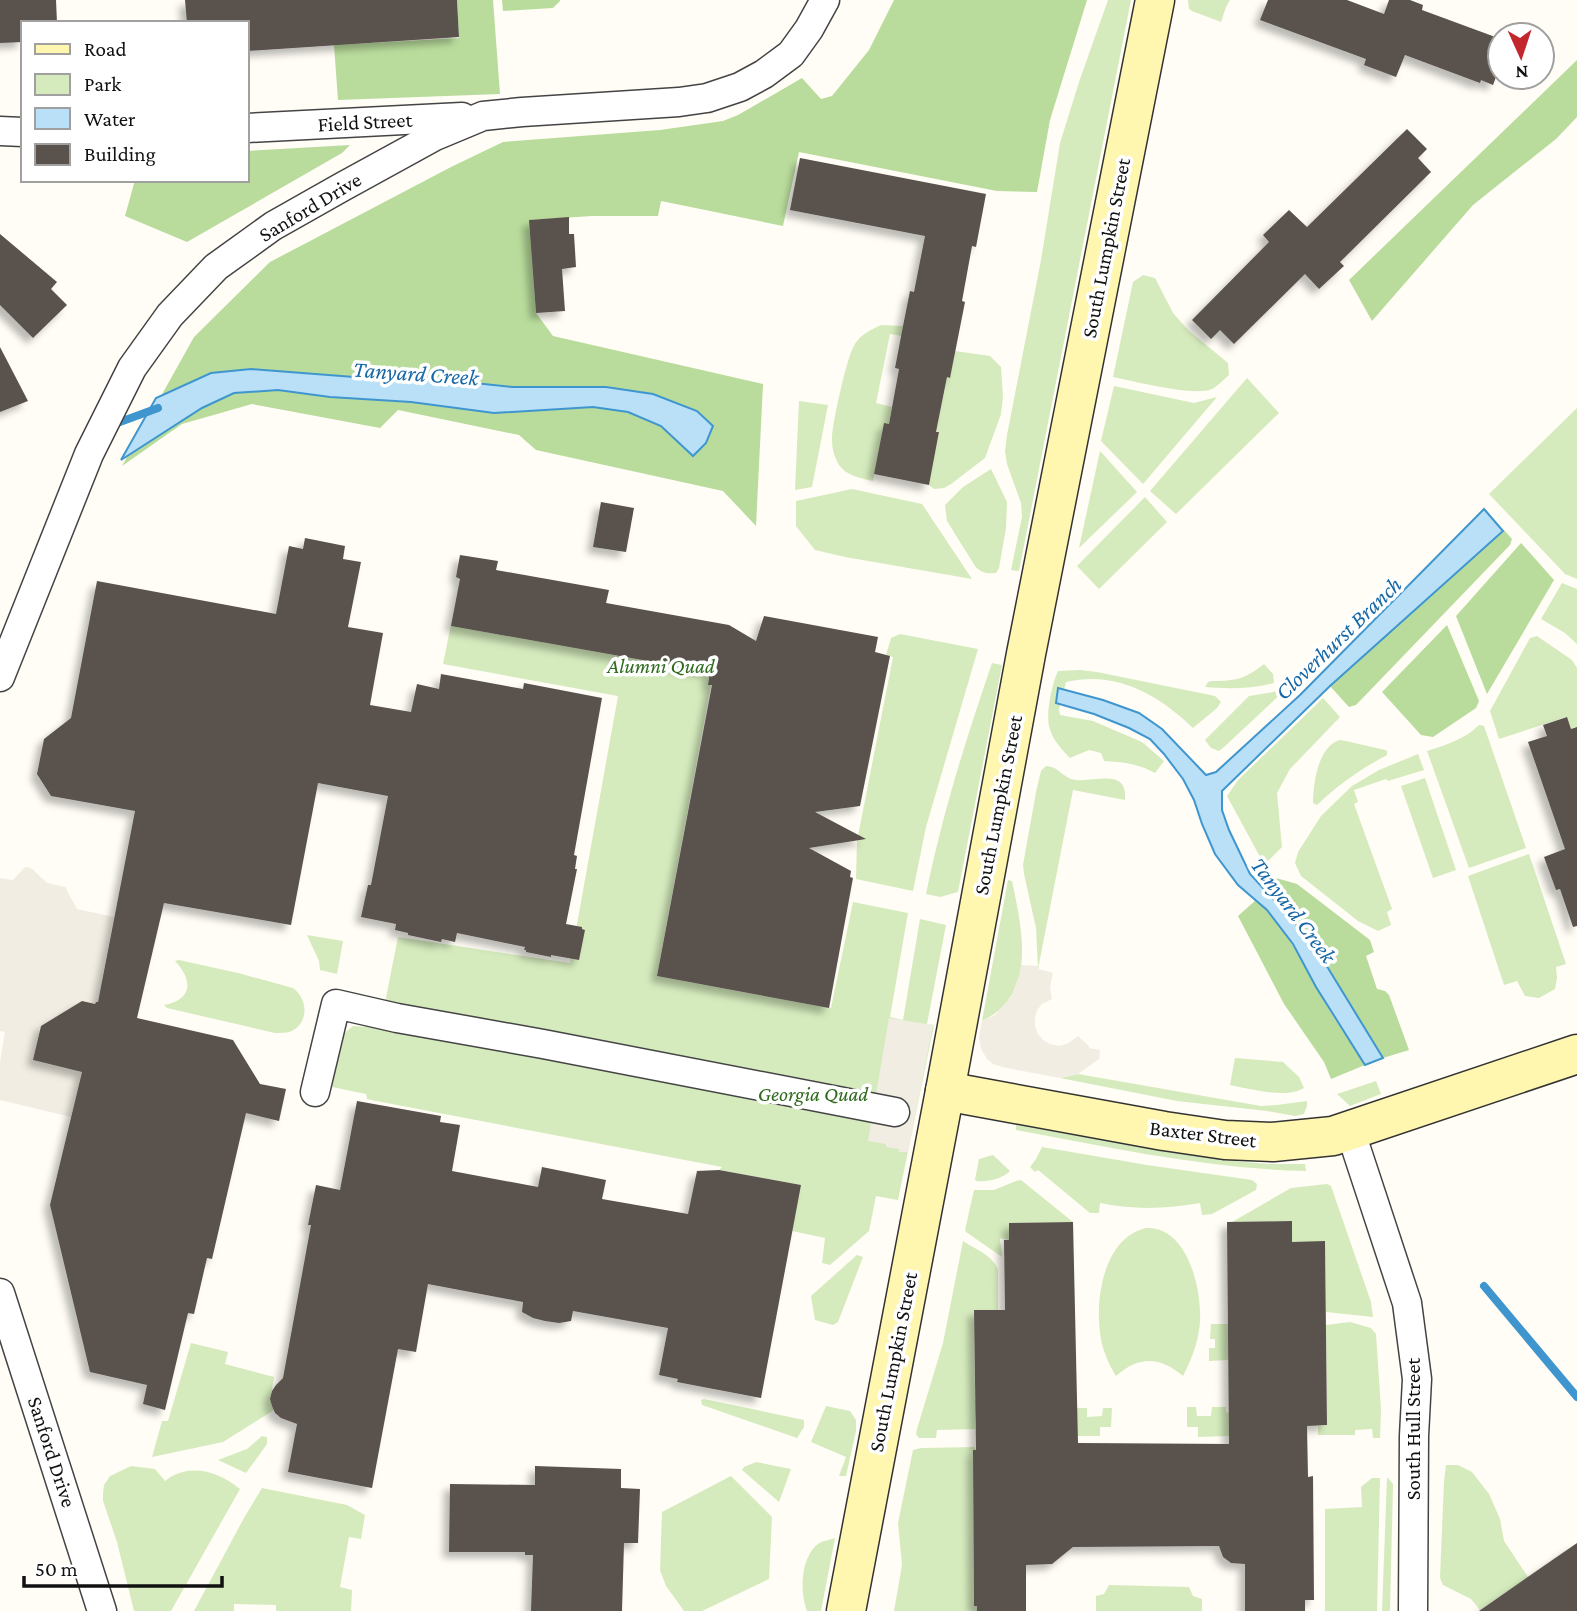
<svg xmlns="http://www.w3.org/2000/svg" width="1577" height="1611" font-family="'Crimson Pro',serif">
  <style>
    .green { fill: #d5ebbd }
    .forest { fill: #b9dc9c }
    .plaza { fill: #f1ede2 }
    .water { fill: #b9e0f7; stroke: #3f96cf; stroke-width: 2 }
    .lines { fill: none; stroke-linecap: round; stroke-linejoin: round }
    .stream { stroke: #3f96cf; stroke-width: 8 }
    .building { fill: #5a524d; filter: url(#shadow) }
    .street-casing { stroke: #444; stroke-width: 31 }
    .secondary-casing { stroke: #333; stroke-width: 41 }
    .street { stroke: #fff; stroke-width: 28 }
    .secondary { stroke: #fff6b0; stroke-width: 38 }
    .labels { text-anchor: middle; stroke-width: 7; stroke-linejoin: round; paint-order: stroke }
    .street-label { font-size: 21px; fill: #111; stroke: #fff }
    .park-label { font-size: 21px; font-style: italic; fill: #2f6b1f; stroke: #fff }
    .water-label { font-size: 23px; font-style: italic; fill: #1768a6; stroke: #fff }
  </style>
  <defs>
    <filter id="shadow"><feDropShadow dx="-6" dy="6" stdDeviation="3.5" flood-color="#0004"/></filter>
  </defs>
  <rect width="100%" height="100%" fill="#fffdf5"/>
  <!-- green -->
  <g class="green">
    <polygon points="1108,0 1131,0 1019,571 1011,570 1022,517 1021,503 1007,464 1005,451 1007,435 1041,260 1060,143 1079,82"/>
    <polygon points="1188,0 1230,0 1226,7 1221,22 1192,11 1189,9"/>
    <path d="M1143,275l12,3 18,35 15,17 40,33 1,12c-5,4 -11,11 -17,14 -17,8 -79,-8 -99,-12l20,-95z"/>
    <path d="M881,325l22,1 -1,10 -12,-2 -14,69 16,4 -3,17h-5l-11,57c-13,-3 -26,-5 -34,-16 -5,-9 -7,-16 -7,-26 0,-14 15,-84 23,-95 6,-10 16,-14 26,-19z"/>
    <polygon points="955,351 990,356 1001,367 1003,397 1001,414 985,458 951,484 944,488 934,489 929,485 939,433 936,432 947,377 950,377"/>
    <polygon points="1247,378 1279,413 1176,514 1150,491"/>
    <polygon points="1114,386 1194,403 1217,397 1143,484 1101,441"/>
    <polygon points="799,401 828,405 812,487 795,490"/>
    <polygon points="1577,408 1577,579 1565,574 1489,494"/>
    <polygon points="1100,451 1137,492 1079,548"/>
    <path d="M991,469l16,33 -1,26 -7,40 -3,5c-9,1 -15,0 -21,-7l-28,-45 -2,-16 18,-18z"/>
    <polygon points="852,489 922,504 972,579 845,557 815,550 796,526 796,501"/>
    <polygon points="1145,497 1167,522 1099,589 1077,566"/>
    <polygon points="461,575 722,626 657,976 831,1008 853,902 908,913 890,1017 903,1020 920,919 946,925 927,1024 934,1025 898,1200 876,1196 869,1231 830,1265 822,1263 825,1238 792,1231 800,1185 719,1170 722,1167 371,1100 367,1099 366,1094 332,1087 331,1085 340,1037 353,1026 380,1028 398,937 570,963 618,696 443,664"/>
    <polygon points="1562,583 1577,589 1577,644 1565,633 1541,619"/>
    <polygon points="900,634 978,649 926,827 913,891 856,879 857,841 893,657 886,655 891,638"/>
    <polygon points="1537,636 1572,660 1577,668 1577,733 1575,727 1571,729 1566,717 1499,739 1490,711 1530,638"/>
    <path d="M992,663l10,2 -44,227 -18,5 -14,-3c16,-79 40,-155 66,-231z"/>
    <path d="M1264,664l9,10 1,9c-24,6 -45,6 -69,4l3,-5 4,-1c24,0 33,-2 52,-17z"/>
    <path d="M1080,670l17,2 118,24 6,6 -4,6 -24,20c-34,-33 -77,-58 -127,-46l-7,27 1,6 33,6 49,21 22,19 -9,12c-16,-9 -32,-11 -51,-12l-3,-8 -12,-3 -19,8c-9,-9 -18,-19 -21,-32 -3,-14 3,-43 9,-55z"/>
    <polygon points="1285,690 1224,747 1219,751 1211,748 1205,740 1249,696"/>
    <polygon points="1323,698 1340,717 1290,769 1277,793 1282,847 1267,862 1259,855 1227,796 1238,780"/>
    <path d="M1479,725l5,1 42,122 -57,20 -42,-117c19,-6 38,-12 52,-26z"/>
    <path d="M1340,740l6,1 39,9 2,1v4c-26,14 -48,29 -70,50l-4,-2c0,-19 5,-57 27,-63z"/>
    <polygon points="1418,754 1424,770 1388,781 1386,779 1354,790 1358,802 1354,804 1392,909 1387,912 1391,925 1378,931 1358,921 1301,876 1295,863 1298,852 1321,816 1352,786 1379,770"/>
    <path d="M1046,766c11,0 15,9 25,13 19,6 57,-14 54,21l-52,-10 -35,179 -2,-41 -12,-54 -1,-9 13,-73 5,-21z"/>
    <polygon points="1425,778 1456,870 1433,878 1401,786"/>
    <polygon points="1529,854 1566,964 1556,967 1557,978 1555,989 1539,998 1525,996 1517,981 1504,985 1468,876"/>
    <path d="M1008,880l4,1c10,48 26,114 -30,140z"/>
    <polygon points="307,935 343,941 337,974 320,970 319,961"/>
    <path d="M179,960l59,13 55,15c14,10 17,33 -1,43 -5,2 -11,2 -17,2l-108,-25 -3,-3c29,-5 29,-25 11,-44z"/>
    <path d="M1235,1058l48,4 16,15 5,11c-17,11 -54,1 -74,-3z"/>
    <polygon points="1078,1074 1261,1106 1277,1105 1307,1101 1307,1106 1304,1114 1295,1116 1267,1111 1177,1101 1060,1078"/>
    <polygon points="1376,1081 1381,1094 1350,1106 1337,1094"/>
    <path d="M1016,1124l208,36 44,4h37l1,7c-97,-2 -194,-23 -290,-41z"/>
    <path d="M1042,1147l105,18 105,15 5,4 -1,6 -44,24 -10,1 -2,-12c-33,6 -66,7 -100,0l-1,10h-9l-52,-43 -3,2 -5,-5 6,-8z"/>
    <path d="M993,1155l17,16c-8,8 -22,11 -33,10l-2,-1 4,-21z"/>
    <polygon points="1021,1180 1073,1222 1009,1223 1009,1240 1000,1238 1002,1257 966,1232 965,1230 974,1190 994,1190 1016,1181"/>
    <polygon points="1327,1184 1331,1186 1371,1302 1373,1317 1326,1312 1325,1242 1292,1242 1292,1221 1232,1222 1291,1188"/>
    <path d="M1146,1228c42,-2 56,62 54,95 -2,19 -8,36 -17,53 -24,-20 -44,-20 -67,0 -5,-8 -9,-16 -12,-25 -12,-37 -5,-112 42,-123z"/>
    <path d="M963,1241c12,8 31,15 35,29v40l-24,1 1,89h7v13l-7,2v14l-38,1 -1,8h-17l-3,-4 1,-5 26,-86z"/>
    <polygon points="857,1255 863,1257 838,1322 833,1325 815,1320 811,1296"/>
    <polygon points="1350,1322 1371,1328 1376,1334 1381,1409 1380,1438 1373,1438 1372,1429 1355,1430 1355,1435 1318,1435 1318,1426 1327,1425 1326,1325"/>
    <polygon points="1211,1324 1228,1324 1228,1360 1209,1361 1209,1348 1215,1348 1215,1339 1210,1339"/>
    <polygon points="191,1343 228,1352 225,1364 274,1377 271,1395 274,1410 223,1442 152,1457 162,1421 168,1421"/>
    <polygon points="704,1399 804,1420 804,1427 797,1438 702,1405 701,1400"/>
    <polygon points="826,1406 850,1411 856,1420 856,1431 846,1476 839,1476 846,1457 811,1442"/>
    <polygon points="1187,1407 1196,1407 1197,1416 1211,1416 1212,1407 1226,1407 1226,1412 1229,1413 1229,1436 1198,1437 1198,1427 1187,1427"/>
    <polygon points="1077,1408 1087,1408 1087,1417 1102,1416 1103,1408 1112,1408 1111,1427 1100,1427 1100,1436 1064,1436"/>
    <polygon points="262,1436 267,1437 267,1444 246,1473 218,1460 247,1449"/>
    <polygon points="975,1447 975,1450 973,1451 974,1605 977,1606 977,1611 894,1611 902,1565 898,1523 913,1450 921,1448"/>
    <polygon points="756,1462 791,1469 779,1502 742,1470 744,1467"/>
    <polygon points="1446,1465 1458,1465 1472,1472 1489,1494 1500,1519 1504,1541 1528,1577 1480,1610 1471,1599 1443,1585 1440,1578 1444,1481"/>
    <path d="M131,1466l24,3 10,12c23,-19 54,-10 75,8l-69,122h-37l-17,-69 -14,-41v-8l1,-8 6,-9z"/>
    <polygon points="731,1476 772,1517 769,1579 702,1611 684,1611 666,1586 660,1570 662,1512"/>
    <polygon points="1387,1477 1393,1484 1390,1611 1382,1611"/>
    <polygon points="1372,1478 1380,1478 1377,1611 1325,1611 1325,1509 1362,1507 1361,1487"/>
    <polygon points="262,1488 347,1505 365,1515 361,1539 349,1537 340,1587 352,1590 351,1611 276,1611 276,1605 234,1604 234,1611 194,1611 244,1518"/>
    <path d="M835,1538l-14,73h-14c-7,-19 -7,-53 11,-67 4,-3 12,-4 17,-6z"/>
    <polygon points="1109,1585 1189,1587 1193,1596 1202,1599 1202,1611 1096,1611 1096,1596 1104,1594"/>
  </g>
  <!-- forest -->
  <g class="forest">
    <polygon points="457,0 493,0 500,94 338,100 334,45 459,38"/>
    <polygon points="502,0 560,0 560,1 553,8 503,11"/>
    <polygon points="894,0 1087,0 1050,120 1037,192 997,191 799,152 783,226 661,201 658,216 592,216 530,220 536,313 553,336 763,384 756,526 723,491 536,450 519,435 398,410 380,428 252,404 182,424 122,466 194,337 270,262 451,167 503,142 660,130 723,121 738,115 802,78 821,99 832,96 869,50"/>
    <polygon points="1577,60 1577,117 1556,139 1473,205 1372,321 1349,280"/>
    <polygon points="350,145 342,153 187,242 125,216 135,180 247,180 247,151"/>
    <polygon points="1504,530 1512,539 1510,545 1356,705 1349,707 1330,686"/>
    <polygon points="1521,543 1554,580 1487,694 1456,616"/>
    <polygon points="1447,625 1479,701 1476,708 1433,737 1421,735 1382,692"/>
    <polygon points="1276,878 1297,884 1370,940 1374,952 1366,956 1377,989 1385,991 1389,995 1409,1050 1383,1058 1328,968 1297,925 1265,891"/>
    <path d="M1256,900c27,24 42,54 59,85 15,28 33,54 50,80l-34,14 -7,-17 -40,-58 -46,-88z"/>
  </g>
  <!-- plaza -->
  <g class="plaza">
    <polygon points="25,867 31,868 47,883 65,887 77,909 114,917 98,1002 95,1002 94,1007 73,1031 44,1024 43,1026 40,1026 34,1060 67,1069 69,1063 82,1072 71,1117 0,1100 0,1062 5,1032 0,1031 0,878 13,880"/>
    <polygon points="1021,965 1038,966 1039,969 1053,973 1050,987 1052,999 1042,1004 1037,1010 1035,1018 1035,1026 1038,1034 1043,1040 1050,1044 1059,1046 1067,1044 1078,1036 1089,1046 1089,1048 1100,1050 1099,1059 1078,1074 1060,1078 1002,1067 993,1064 987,1059 981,1049 979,1037 982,1021 995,1015 1011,997 1020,973"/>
    <polygon points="889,1018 933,1025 908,1152 899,1152 899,1149 886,1147 886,1144 868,1141"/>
  </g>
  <!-- water -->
  <g class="water">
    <polygon points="251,369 367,378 427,378 512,387 606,387 653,394 697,411 713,426 706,443 693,456 661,426 628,412 593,407 494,413 411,402 330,397 278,390 234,393 202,408 121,460 156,398 211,373"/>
    <polygon points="1484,509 1503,531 1330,686 1222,791 1222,810 1229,830 1250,874 1297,925 1328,968 1383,1058 1365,1065 1316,987 1293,944 1267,910 1238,885 1215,854 1202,824 1194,800 1183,779 1164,754 1150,739 1129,728 1094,714 1056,703 1058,688 1103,700 1139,713 1162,729 1206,775 1216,772 1300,695"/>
  </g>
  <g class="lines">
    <!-- stream -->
    <g class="stream">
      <polyline points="120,422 158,408"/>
      <polyline points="1484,1286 1577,1397"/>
    </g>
  </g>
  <!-- building -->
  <g class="building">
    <polygon points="0,0 56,0 57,23 23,23 23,42 0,43"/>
    <polygon points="185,0 457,0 459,37 247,51 247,23 187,23"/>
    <polygon points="1268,0 1347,0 1384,14 1389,0 1410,0 1423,5 1422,10 1498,38 1491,56 1500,59 1500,66 1493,85 1481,80 1480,83 1405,55 1396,77 1364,65 1366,59 1260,20"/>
    <polygon points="1407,129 1427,149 1418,158 1431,172 1340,262 1344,266 1319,289 1305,274 1234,344 1220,330 1211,339 1192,320 1269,242 1263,235 1289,210 1307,227"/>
    <polygon points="800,158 986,194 976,247 972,246 962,301 965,302 950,378 947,377 936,432 939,432 929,485 874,474 884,423 889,424 899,369 895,368 903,326 910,291 914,292 925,236 790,210"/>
    <polygon points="569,217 569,234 574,234 576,267 562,269 565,311 536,313 529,220"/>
    <polygon points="0,234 57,282 51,289 67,305 33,338 0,305"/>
    <polygon points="0,347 28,401 0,412"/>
    <polygon points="601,502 634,508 626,552 593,547"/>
    <polygon points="305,538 345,546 343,559 361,562 348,627 383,633 370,705 411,712 417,684 439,689 441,674 523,689 524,683 602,698 574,855 577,856 575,869 577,869 566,924 582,927 582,929 585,930 579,960 551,955 551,957 526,952 526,950 524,950 525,947 457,933 455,942 442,939 441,942 408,935 408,933 395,930 396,924 361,917 368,885 371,885 388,796 318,783 291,925 164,903 137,1018 233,1040 260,1084 286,1089 279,1121 246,1113 212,1259 207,1258 194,1314 188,1313 165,1410 143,1404 147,1385 90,1372 50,1205 82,1072 33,1060 41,1026 82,1001 95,1004 96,1002 98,1002 135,811 51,796 37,774 44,739 71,718 97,581 276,614 289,546 303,549"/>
    <polygon points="460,555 498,561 496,570 609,590 606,603 729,625 756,641 764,616 878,637 875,652 890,656 860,806 815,812 866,839 809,848 851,871 850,877 853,878 829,1008 657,976 712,685 708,685 710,672 451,626 460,579 456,577"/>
    <polygon points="1567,717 1571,729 1577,727 1577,926 1573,927 1560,889 1556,890 1544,857 1565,849 1528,742 1547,736 1543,725"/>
    <polygon points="357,1101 441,1116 440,1122 460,1125 452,1171 538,1187 542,1167 606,1180 602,1199 688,1214 697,1171 719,1170 801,1185 761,1398 677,1382 678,1379 659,1375 668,1328 573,1311 571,1321 559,1323 545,1321 533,1318 522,1312 523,1302 428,1284 416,1352 398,1349 372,1488 288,1472 297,1424 281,1418 275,1413 272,1406 270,1399 272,1391 276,1385 283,1378 311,1225 308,1225 316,1185 340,1190"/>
    <polygon points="1292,1221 1292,1242 1325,1241 1327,1425 1307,1426 1308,1477 1313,1476 1314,1600 1305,1600 1305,1611 1245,1611 1245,1564 1231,1563 1223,1557 1219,1546 1073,1547 1052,1564 1026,1565 1026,1611 977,1611 977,1606 974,1606 973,1450 976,1450 974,1310 1005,1310 1004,1240 1009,1240 1009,1223 1073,1222 1078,1443 1229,1444 1227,1222"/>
    <polygon points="535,1466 621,1469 621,1488 640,1489 638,1543 624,1543 622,1611 531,1611 533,1555 525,1555 525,1552 449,1552 450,1484 535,1485"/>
    <polygon points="1577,1543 1577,1611 1479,1611 1535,1572"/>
  </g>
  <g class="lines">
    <defs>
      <g id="street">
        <polyline points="247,128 462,117"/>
        <polyline points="0,131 23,132"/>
        <polyline points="0,677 89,454 132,368 170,315 216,267 273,226 342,187 435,136 483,116 522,112 679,102 707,98 740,87 764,74 791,54 809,29 825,0"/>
        <polyline points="315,1092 336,1004 397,1018 543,1044 895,1112"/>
        <polyline points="1350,1130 1407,1303 1417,1379 1414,1436 1413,1611"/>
        <polyline points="0,1293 102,1611"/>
      </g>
      <g id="secondary">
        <polyline points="945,1091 1164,1131 1225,1140 1273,1142 1333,1136 1577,1054"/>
        <polyline points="846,1611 945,1091 1026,654 1155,0"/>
      </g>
    </defs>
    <!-- street casing -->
    <use href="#street" class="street-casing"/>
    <!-- secondary casing -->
    <use href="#secondary" class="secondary-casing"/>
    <!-- street -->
    <use href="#street" class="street"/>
    <!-- secondary -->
    <use href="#secondary" class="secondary"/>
  </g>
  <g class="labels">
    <!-- street labels -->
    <g class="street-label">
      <text transform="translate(365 122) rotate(-3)" y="7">Field Street</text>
      <text transform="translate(310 207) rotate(-31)" y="7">Sanford Drive</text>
      <text transform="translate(1106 248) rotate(-79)" y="7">South Lumpkin Street</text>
      <text transform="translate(998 805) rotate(-79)" y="7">South Lumpkin Street</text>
      <text transform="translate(1203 1134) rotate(7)" y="7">Baxter Street</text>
      <text transform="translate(893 1362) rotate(-79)" y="7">South Lumpkin Street</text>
      <text transform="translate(1413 1429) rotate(-90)" y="7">South Hull Street</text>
      <text transform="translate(52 1452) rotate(72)" y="7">Sanford Drive</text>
    </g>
    <!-- park labels -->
    <g class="park-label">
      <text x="661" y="673">Alumni Quad</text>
      <text x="813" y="1101">Georgia Quad</text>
    </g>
    <!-- water labels -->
    <g class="water-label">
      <text transform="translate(416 373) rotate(4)" y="8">Tanyard Creek</text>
      <text transform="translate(1338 638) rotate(-44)" y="8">Cloverhurst Branch</text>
      <text transform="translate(1294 910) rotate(53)" y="8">Tanyard Creek</text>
    </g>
  </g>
  <!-- legend -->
  <rect x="21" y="21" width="228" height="161" fill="#ffffff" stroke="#a0a0a0" stroke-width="2"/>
  <rect x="35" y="44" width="35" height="10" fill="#fff6b0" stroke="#a0a0a0" stroke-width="2"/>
  <text x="84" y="56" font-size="21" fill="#111111">Road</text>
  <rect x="35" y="74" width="35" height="21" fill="#d5ebbd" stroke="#a0a0a0" stroke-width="2"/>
  <text x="84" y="91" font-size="21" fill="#111111">Park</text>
  <rect x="35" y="108" width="35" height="21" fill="#b9e0f7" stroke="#a0a0a0" stroke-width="2"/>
  <text x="84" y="126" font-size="21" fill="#111111">Water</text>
  <rect x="35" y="144" width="35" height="21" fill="#5a524d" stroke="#a0a0a0" stroke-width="2"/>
  <text x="84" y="161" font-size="21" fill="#111111">Building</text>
  <!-- north arrow -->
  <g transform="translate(1521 56) rotate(177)"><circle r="33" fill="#ffffff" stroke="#a0a0a0" stroke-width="2"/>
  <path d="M0-5L12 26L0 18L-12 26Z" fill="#c4262e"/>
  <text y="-10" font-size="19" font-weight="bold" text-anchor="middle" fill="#111111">N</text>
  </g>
  <!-- scale -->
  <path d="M24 1576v10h198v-10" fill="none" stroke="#111111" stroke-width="3.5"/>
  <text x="35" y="1576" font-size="21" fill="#111111" stroke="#ffffff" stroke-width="5" paint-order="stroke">50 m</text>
</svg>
